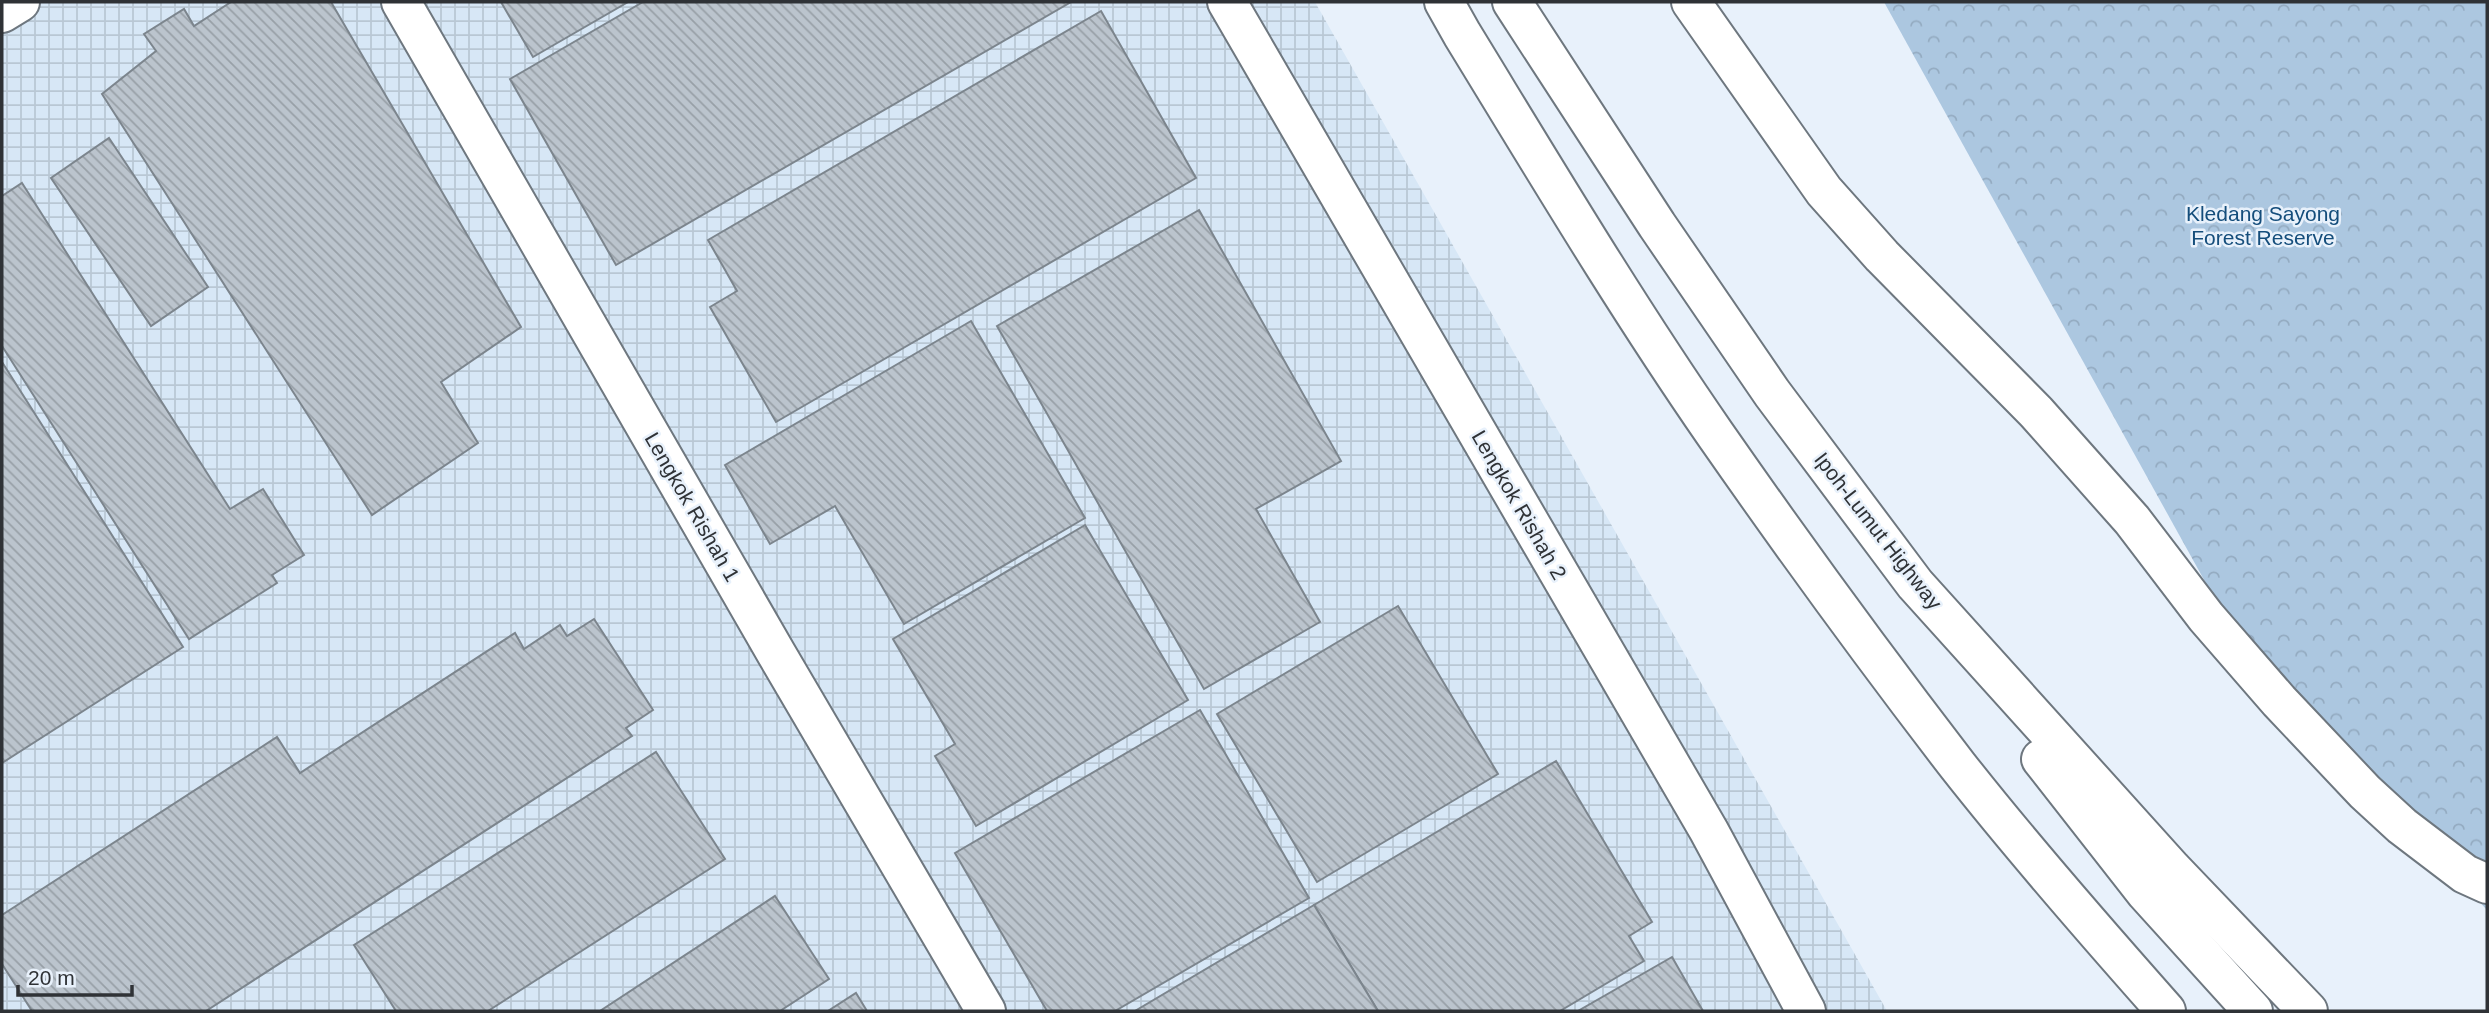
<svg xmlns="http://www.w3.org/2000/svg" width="2489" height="1013" font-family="Helvetica,sans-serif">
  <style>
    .industrial { fill: url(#industrial-grid) }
    .forest { fill: url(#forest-crowns) }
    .building { fill: url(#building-back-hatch); stroke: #7c858d; stroke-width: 2 }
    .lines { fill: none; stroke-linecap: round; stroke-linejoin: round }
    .minor-casing { stroke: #6e777f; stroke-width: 42 }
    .highway-casing { stroke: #6e777f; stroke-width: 42 }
    .minor { stroke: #fff; stroke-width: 38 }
    .highway { stroke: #fff; stroke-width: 38 }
    .labels { text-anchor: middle; stroke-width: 5; stroke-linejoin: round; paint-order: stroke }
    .park-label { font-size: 21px; fill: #144d7b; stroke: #e8f1fb }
    .street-label { font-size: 21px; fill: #2f3236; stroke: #e8f1fb }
  </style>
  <defs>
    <pattern id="industrial-grid" width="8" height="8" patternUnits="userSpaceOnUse" patternTransform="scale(1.75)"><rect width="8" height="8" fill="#d7e7f6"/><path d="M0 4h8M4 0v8" fill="none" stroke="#b9c7d4"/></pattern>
    <pattern id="forest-crowns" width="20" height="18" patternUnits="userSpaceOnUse" patternTransform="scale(1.75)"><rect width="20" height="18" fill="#acc7e0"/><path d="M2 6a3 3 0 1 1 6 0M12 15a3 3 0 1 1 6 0" fill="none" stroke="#94abc1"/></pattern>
    <pattern id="building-back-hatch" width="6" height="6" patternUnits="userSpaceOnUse" patternTransform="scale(1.75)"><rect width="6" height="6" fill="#bbc4cd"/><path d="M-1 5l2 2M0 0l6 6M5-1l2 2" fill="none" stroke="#98a0a7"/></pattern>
  </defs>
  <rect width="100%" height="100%" fill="#e8f1fb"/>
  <!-- industrial -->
  <polygon class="industrial" points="2,2 1315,2 1887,1011 2,1011"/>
  <!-- forest -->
  <polygon class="forest" points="1884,2 2487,2 2487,910 2239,643"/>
  <!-- building -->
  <g class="building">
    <polygon points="231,2 331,2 521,327 441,382 478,443 372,515 102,94 156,51 144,34 184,9 194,26"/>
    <polygon points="501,2 628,2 533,57"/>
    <polygon points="643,2 1071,2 616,265 510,79"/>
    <polygon points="1101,11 1196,178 776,422 710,307 737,291 708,240"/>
    <polygon points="109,138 208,287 151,326 51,178"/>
    <polygon points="22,183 230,509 263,489 304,555 272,575 277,583 189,639 2,346 2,196"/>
    <polygon points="1199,210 1341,461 1256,509 1320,622 1204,689 997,326"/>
    <polygon points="971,321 1085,518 904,624 835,506 770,544 725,465"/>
    <polygon points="2,362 183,647 2,763"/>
    <polygon points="1085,525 1188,700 976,826 935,756 955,744 893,639"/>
    <polygon points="1398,606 1498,774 1317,882 1217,714"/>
    <polygon points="594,619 653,710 626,728 632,736 206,1011 32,1011 2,964 2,915 277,737 300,773 515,633 524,649 560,625 567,636"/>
    <polygon points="1200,710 1309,898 1115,1011 1047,1011 955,853"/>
    <polygon points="656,752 725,859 488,1011 396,1011 354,945"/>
    <polygon points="1556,761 1652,922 1629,936 1644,961 1560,1011 1378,1011 1314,905"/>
    <polygon points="775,896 829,979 780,1011 600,1011"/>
    <polygon points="1314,905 1378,1011 1135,1011"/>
    <polygon points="1672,957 1703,1011 1578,1011"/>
    <polygon points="856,993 867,1011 828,1011"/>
  </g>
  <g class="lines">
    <defs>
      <g id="minor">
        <polyline points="401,2 776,653 986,1011"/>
        <polyline points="1227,2 1709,831 1806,1011"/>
        <polyline points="1691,2 1824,191 1882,256 2036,412 2132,520 2206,617 2279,701 2365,792 2402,826 2465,874 2487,884"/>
        <polyline points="2,13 20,2"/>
      </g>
      <g id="highway">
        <path d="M1444,2l18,32c82,134 163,270 253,400 78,112 159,223 243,332 66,84 137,165 208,245"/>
        <polyline points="1512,2 1657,225 1772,393 1915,584 2172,869 2308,1011"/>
        <polyline points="2041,759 2146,893 2253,1011"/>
      </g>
    </defs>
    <!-- minor casing -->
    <use href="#minor" class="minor-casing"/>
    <!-- highway casing -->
    <use href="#highway" class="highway-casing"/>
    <!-- minor -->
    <use href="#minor" class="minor"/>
    <!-- highway -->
    <use href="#highway" class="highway"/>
  </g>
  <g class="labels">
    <!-- park labels -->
    <g class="park-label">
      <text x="2263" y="221">Kledang Sayong<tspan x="2263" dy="24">Forest Reserve</tspan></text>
    </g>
    <!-- street labels -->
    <g class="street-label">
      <text transform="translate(1519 505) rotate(60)" y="7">Lengkok Rishah 2</text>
      <text transform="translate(692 507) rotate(60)" y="7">Lengkok Rishah 1</text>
      <text transform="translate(1878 531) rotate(52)" y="7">Ipoh-Lumut Highway</text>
    </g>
  </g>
  <!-- border -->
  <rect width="2489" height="1013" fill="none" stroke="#2f3236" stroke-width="7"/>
  <!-- scale -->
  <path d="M18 985v10h114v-10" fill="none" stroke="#2f3236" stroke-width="3.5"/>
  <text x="28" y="985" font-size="21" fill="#2f3236" stroke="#e8f1fb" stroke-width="5" paint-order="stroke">20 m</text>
</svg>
